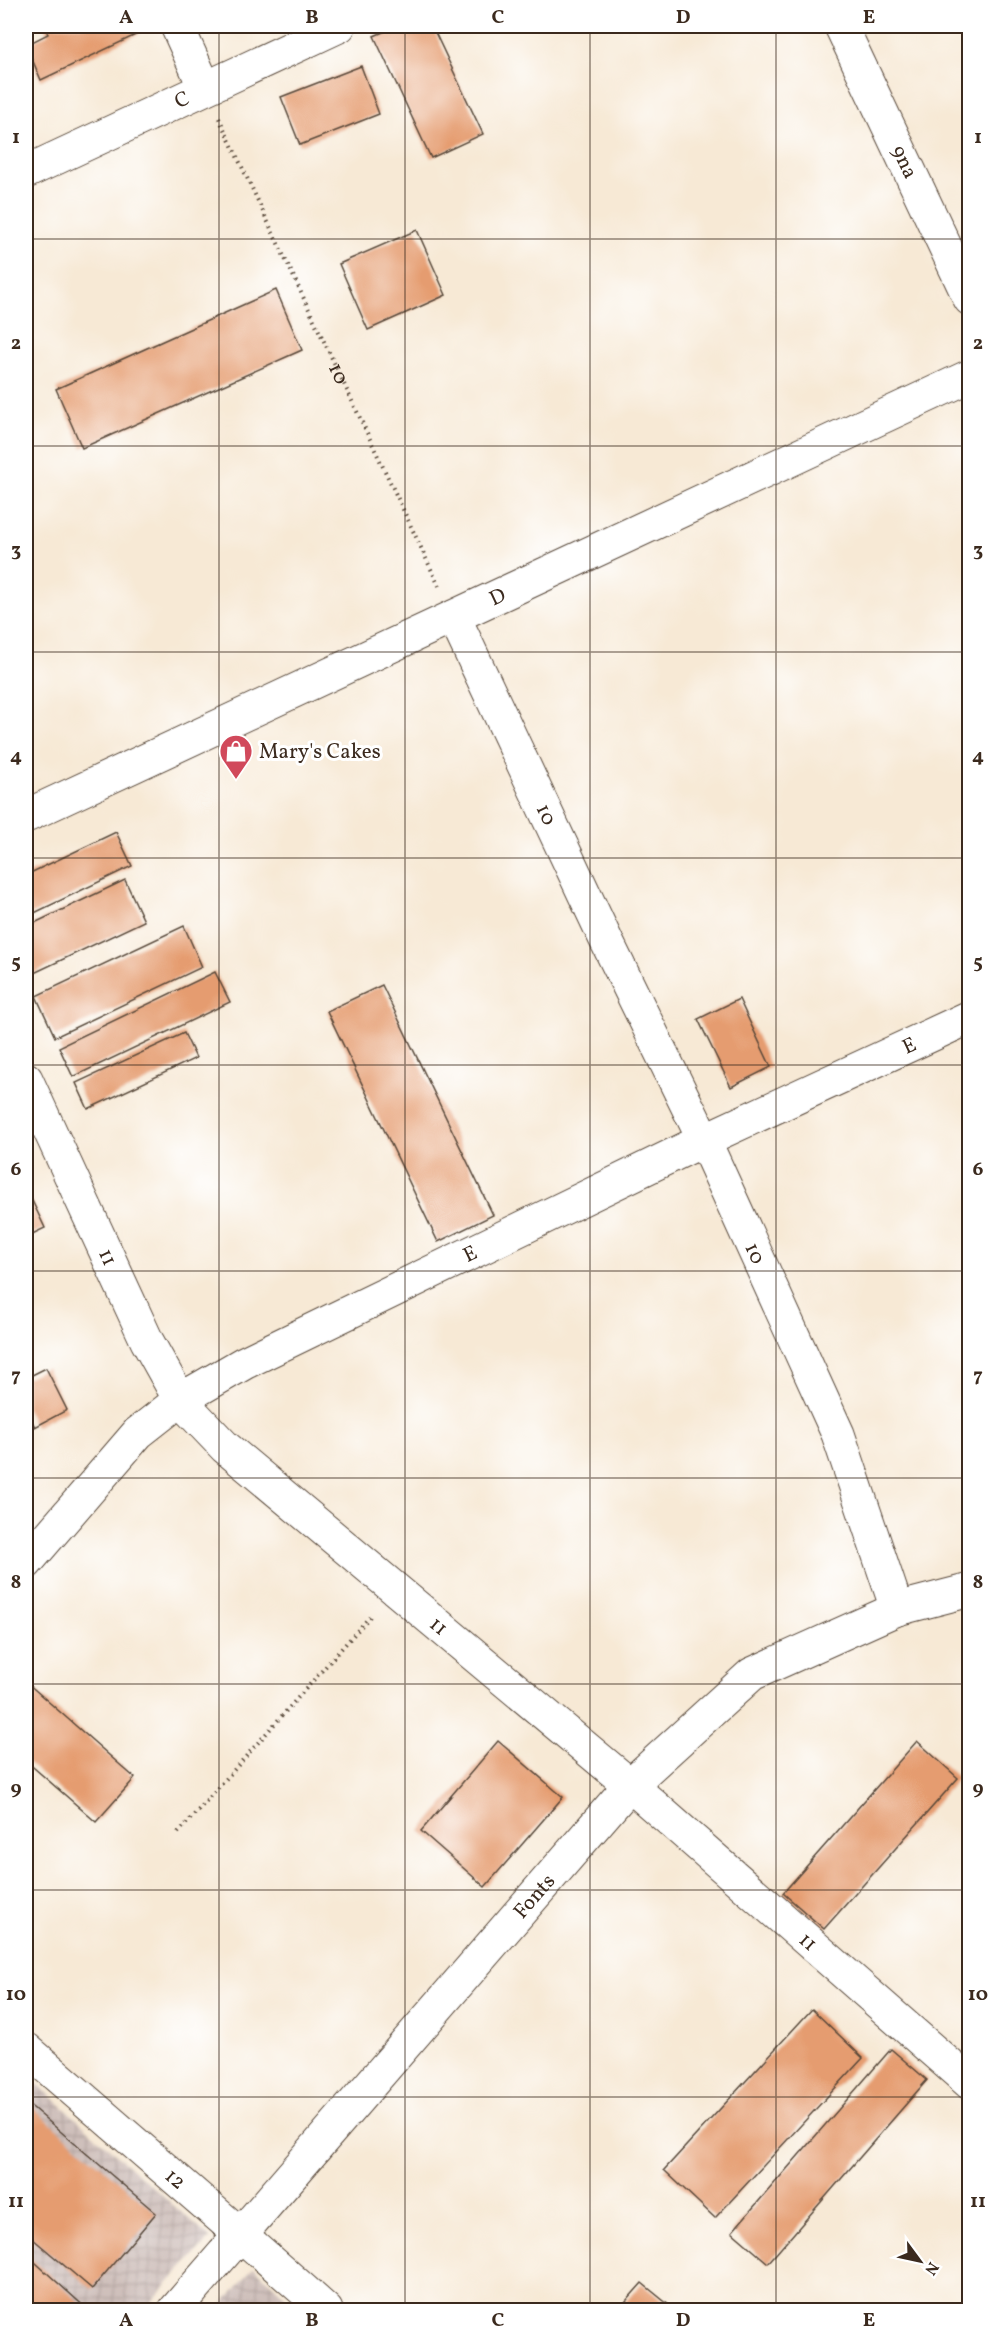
<svg xmlns="http://www.w3.org/2000/svg" width="995" height="2336" font-family="Vollkorn,serif">
  <style>
    .industrial { fill: url(#industrial-grid) }
    .building { fill: #e59c6f }
    .lines { fill: none; stroke-linecap: round; stroke-linejoin: round }
    .minor-casing { stroke: #574739; stroke-width: 35 }
    .path { stroke: #574739; stroke-width: 4; stroke-dasharray: 1.5 4.5; stroke-linecap: butt }
    .minor { stroke: #fff; stroke-width: 33 }
    .grid { fill: none; stroke: #3b2a1e; stroke-width: 1.5; stroke-opacity: 0.55 }
    .labels { text-anchor: middle; stroke-width: 6; stroke-linejoin: round; paint-order: stroke }
    .street-label { font-size: 21px; fill: #3b2a1e; stroke: #fff }
    .poi-label { font-size: 21px; fill: #3b2a1e; stroke: #fff; text-anchor: start }
    .neatline { fill: none; stroke: #3b2a1e; stroke-width: 2 }
    .grid-label { font-size: 20px; text-anchor: middle; font-weight: bold; fill: #3b2a1e }
  </style>
  <defs>
    <pattern id="industrial-grid" width="8" height="8" patternUnits="userSpaceOnUse" patternTransform="scale(1.5)"><rect width="8" height="8" fill="#cfc0bb"/><path d="M0 4h8M4 0v8" fill="none" stroke="#b3a5a0"/></pattern>
  </defs>
  <rect width="100%" height="100%" fill="#fff"/>
  <filter id="ink" filterUnits="userSpaceOnUse"><feTurbulence type="fractalNoise" baseFrequency=".0167" numOctaves="2"/><feDisplacementMap in="SourceGraphic" scale="12" xChannelSelector="R" yChannelSelector="G"/><feConvolveMatrix kernelMatrix="1 2 1 2 8 2 1 2 1" color-interpolation-filters="sRGB"/></filter>
  <filter id="wash" filterUnits="userSpaceOnUse"><feTurbulence type="fractalNoise" baseFrequency=".008" numOctaves="4" result="noise"/><feDisplacementMap in="SourceGraphic" scale="24" xChannelSelector="R" yChannelSelector="G"/><feGaussianBlur stdDeviation="1.35" result="paint"/><feColorMatrix in="noise" values="0 0 0 0 0 0 0 0 0 0 0 0 0 0 0 0 0 1.4 0 .05"/><feComposite in="paint" operator="in"/></filter>
  <g filter="url(#wash)">
    <rect width="100%" height="100%" fill="#f7e9d5"/>
    <!-- industrial -->
    <g class="industrial">
      <polygon points="26,2074 210,2238 144,2310 26,2310"/>
      <polygon points="254,2267 300,2310 218,2310"/>
    </g>
    <g id="blocks">
      <!-- building -->
      <g class="building">
        <polygon points="44,26 137,26 140,33 41,80 26,45 48,34"/>
        <polygon points="397,26 432,26 483,134 431,158 374,36"/>
        <polygon points="361,66 379,114 300,145 281,97"/>
        <polygon points="417,230 446,295 368,330 339,264"/>
        <polygon points="276,290 302,350 82,448 56,389"/>
        <polygon points="116,832 132,866 26,917 26,875"/>
        <polygon points="125,880 144,921 32,974 26,961 26,927"/>
        <polygon points="184,926 202,967 55,1037 36,996"/>
        <polygon points="215,972 230,1002 73,1077 59,1047"/>
        <polygon points="382,985 493,1215 438,1242 327,1011"/>
        <polygon points="739,999 771,1067 731,1087 698,1019"/>
        <polygon points="184,1033 196,1058 88,1109 76,1083"/>
        <polygon points="26,1188 45,1228 26,1237"/>
        <polygon points="46,1368 67,1410 35,1427 26,1409 26,1378"/>
        <polygon points="26,1682 135,1778 96,1822 26,1761"/>
        <polygon points="498,1741 563,1797 485,1887 421,1831"/>
        <polygon points="917,1741 958,1778 824,1929 783,1893"/>
        <polygon points="812,2009 863,2058 715,2218 664,2170"/>
        <polygon points="891,2049 927,2080 768,2263 732,2232"/>
        <polygon points="26,2102 156,2213 92,2289 26,2233"/>
        <polygon points="26,2254 88,2310 26,2310"/>
        <polygon points="642,2283 675,2310 618,2310"/>
      </g>
    </g>
  </g>
  <g filter="url(#ink)">
    <use href="#blocks" fill-opacity="0" stroke="#574739" stroke-width="1.5"/>
    <g class="lines">
      <defs>
        <g id="minor">
          <polyline points="177,26 205,88"/>
          <path id="s2" d="M841,26l129,273"/>
          <path id="s3" d="M26,172l313,-146"/>
          <path id="s4" d="M454,617l152,323 98,200 134,294 59,175"/>
          <path id="s5" d="M26,816l944,-440"/>
          <path id="s6" d="M26,1079l121,262 33,59 45,47 405,338 340,298"/>
          <path id="s7" d="M26,1563l112,-130 42,-33 64,-37 460,-223 266,-123"/>
          <path id="s8" d="M26,2049l215,186 85,75"/>
          <path id="s9" d="M175,2310l455,-525 122,-111 145,-65 73,-19"/>
        </g>
      </defs>
      <!-- minor casing -->
      <use href="#minor" class="minor-casing"/>
      <!-- path -->
      <g class="path">
        <path id="s1" d="M219,118l220,468"/>
        <polyline points="178,1833 373,1613"/>
      </g>
      <!-- minor -->
      <use href="#minor" class="minor"/>
    </g>
  </g>
  <!-- grid -->
  <path class="grid" d="M219,26v2284M405,26v2284M590,26v2284M776,26v2284M26,239h944M26,446h944M26,652h944M26,858h944M26,1065h944M26,1271h944M26,1478h944M26,1684h944M26,1890h944M26,2097h944"/>
  <!-- icons -->
  <defs>
    <symbol id="shop-pin" viewBox="-11 -11 22 30"><path d="M0 17L-7.5 6A9.5 9.5 0 1 1 7.5 6Z" fill="#d1495b" stroke="#fff"/><path d="M-5-2.5h2.3a2.7 3.5 0 0 1 5.4 0H5L5.5 6h-11ZM-1.5-2.5h3a1.5 2.3 0 0 0-3 0Z" fill="#fff"/></symbol>
  </defs>
  <g fill-rule="evenodd">
    <use href="#shop-pin" x="217" y="732" width="38" height="52"/>
  </g>
  <g class="labels">
    <!-- street labels -->
    <g class="street-label">
      <text dy="7" stroke="none"><textPath href="#s3" startOffset="172">C</textPath></text>
      <text dy="7" stroke="none"><textPath href="#s2" startOffset="150">9na</textPath></text>
      <text dy="7" stroke="none"><textPath href="#s1" startOffset="282">10</textPath></text>
      <text dy="7" stroke="none"><textPath href="#s5" startOffset="520">D</textPath></text>
      <text dy="7" stroke="none"><textPath href="#s4" startOffset="218">10</textPath></text>
      <text dy="7" stroke="none"><textPath href="#s7" startOffset="1036">E</textPath></text>
      <text dy="7" stroke="none"><textPath href="#s4" startOffset="704">10</textPath></text>
      <text dy="7" stroke="none"><textPath href="#s7" startOffset="550">E</textPath></text>
      <text dy="7" stroke="none"><textPath href="#s6" startOffset="196">11</textPath></text>
      <text dy="7" stroke="none"><textPath href="#s6" startOffset="700">11</textPath></text>
      <text dy="7" stroke="none"><textPath href="#s9" startOffset="548">Fonts</textPath></text>
      <text dy="7" stroke="none"><textPath href="#s6" startOffset="1186">11</textPath></text>
      <text dy="7" stroke="none"><textPath href="#s8" startOffset="198">12</textPath></text>
    </g>
    <!-- poi labels -->
    <g class="poi-label">
      <text x="259" y="758">Mary's Cakes</text>
    </g>
  </g>
  <!-- margin -->
  <rect width="995" height="2336" fill="none" stroke="#fff" stroke-width="66"/>
  <!-- north arrow -->
  <g transform="translate(920 2261) rotate(123)" stroke="#ffffff" stroke-width="4.5" paint-order="stroke">
  <path d="M0-4.5L10 22L0 15L-10 22Z" fill="#3b2a1e"/>
  <text y="-9" font-size="16" font-weight="bold" text-anchor="middle" fill="#3b2a1e">N</text>
  </g>
  <rect x="33" y="33" width="929" height="2270" class="neatline"/>
  <g class="grid-label">
    <text x="126" y="23">A</text>
    <text x="312" y="23">B</text>
    <text x="498" y="23">C</text>
    <text x="683" y="23">D</text>
    <text x="869" y="23">E</text>
    <text x="16" y="143">1</text>
    <text x="978" y="143">1</text>
    <text x="16" y="349">2</text>
    <text x="978" y="349">2</text>
    <text x="16" y="556">3</text>
    <text x="978" y="556">3</text>
    <text x="16" y="762">4</text>
    <text x="978" y="762">4</text>
    <text x="16" y="968">5</text>
    <text x="978" y="968">5</text>
    <text x="16" y="1175">6</text>
    <text x="978" y="1175">6</text>
    <text x="16" y="1381">7</text>
    <text x="978" y="1381">7</text>
    <text x="16" y="1588">8</text>
    <text x="978" y="1588">8</text>
    <text x="16" y="1794">9</text>
    <text x="978" y="1794">9</text>
    <text x="16" y="2000">10</text>
    <text x="978" y="2000">10</text>
    <text x="16" y="2207">11</text>
    <text x="978" y="2207">11</text>
    <text x="126" y="2326">A</text>
    <text x="312" y="2326">B</text>
    <text x="498" y="2326">C</text>
    <text x="683" y="2326">D</text>
    <text x="869" y="2326">E</text>
  </g>
</svg>
